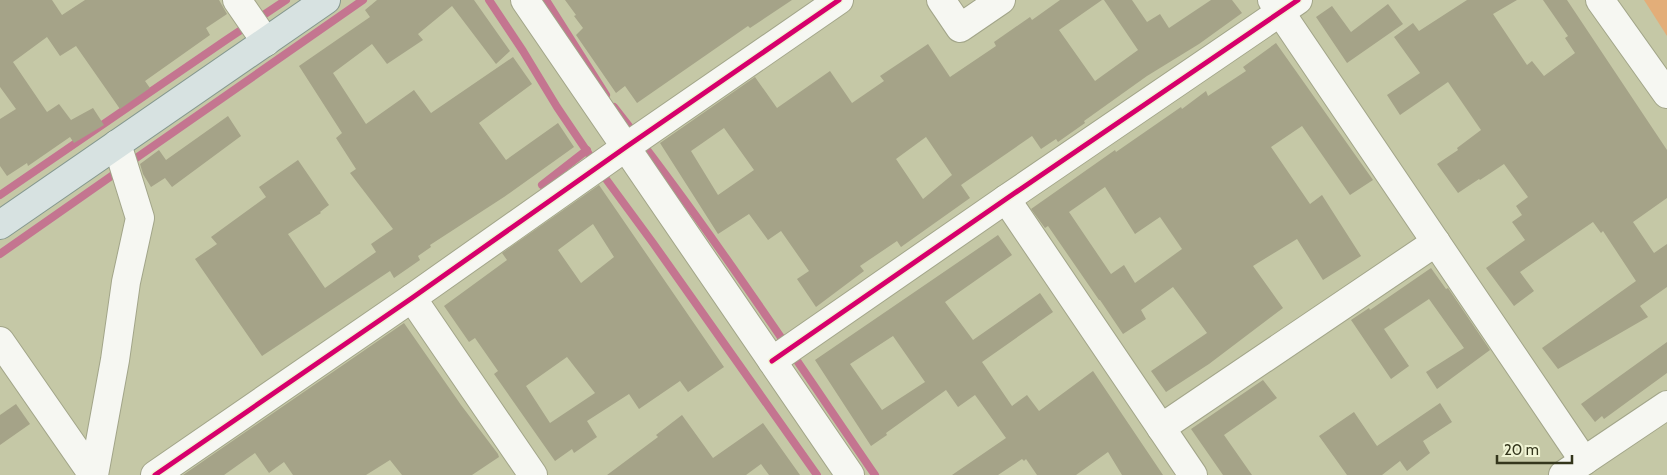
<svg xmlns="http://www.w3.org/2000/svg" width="1667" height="475" font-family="Cabin,sans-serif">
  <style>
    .grass { fill: #e3ae79 }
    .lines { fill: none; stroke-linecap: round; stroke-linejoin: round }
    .stream { stroke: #c47590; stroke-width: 8 }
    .building { fill: #a5a388; fill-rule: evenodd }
    .minor-casing { stroke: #a2a589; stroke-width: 30 }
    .major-casing { stroke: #85988f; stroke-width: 30 }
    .minor { stroke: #f6f7f2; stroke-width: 28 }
    .major { stroke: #d7e2e1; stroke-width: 28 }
    .cycleway-casing { stroke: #f1f5d5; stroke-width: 8 }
    .cycleway { stroke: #d6006c; stroke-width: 5 }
  </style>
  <rect width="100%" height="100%" fill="#c5c8a6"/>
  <!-- grass -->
  <polygon class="grass" points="1644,0 1667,0 1667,36"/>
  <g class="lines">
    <!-- stream -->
    <g class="stream">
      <polyline points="489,0 523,51 557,107 603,175 653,243 817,475"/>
      <polyline points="546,0 606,95"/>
      <path d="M614,107c93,118 176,244 261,368"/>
      <polyline points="129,163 363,0"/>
      <polyline points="542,185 587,150"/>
      <polyline points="0,195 226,40 286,0"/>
      <polyline points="0,254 120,170"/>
    </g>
  </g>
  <!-- building -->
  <g class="building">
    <polygon points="0,0 52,0 62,15 85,0 219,0 227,14 206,28 210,35 145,81 150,88 120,109 76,46 60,56 47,37 13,62 47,112 59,104 71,120 93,108 104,125 74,143 70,137 28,166 27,163 7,176 0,166 0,119 16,109 0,87"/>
    <polygon points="377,0 474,0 510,51 496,64 452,6 418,34 423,40 387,64 372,44 333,73 366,124 414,90 431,113 513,57 532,84 479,123 506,160 558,123 574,147 504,197 430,245 431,247 418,256 420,260 394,278 390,271 262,356 195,259 217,244 211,237 266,197 259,187 298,160 329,205 320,212 321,213 288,234 325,288 376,252 371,244 393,229 350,173 356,169 336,138 342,133 299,66 370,17 365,10"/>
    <polygon points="565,0 792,0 750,28 748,26 637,103 625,86 616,93 576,35 583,28 574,16 576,15"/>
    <path d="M1060,0h42l-43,30 36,51 43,-31 -34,-50h28l15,22 13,-8 9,14 42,-28h21l10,13 -43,31 -52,32 -63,45 1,2 -27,19 -2,-3 -15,10 -9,-13 -71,49 9,13 -69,49 -4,-6 -37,25 4,5 -48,36 -19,-28 12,-8 -28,-40 -13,9 -19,-26 -31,20 -58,-91 95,-66 22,31 53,-37 22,32 32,-22 -4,-5 48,-32 22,33 46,-31 -2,-4 36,-25 2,3zM724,128l30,42 -36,25 -27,-44zM926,137l26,38 -29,24 -27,-40z"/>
    <polygon points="1467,0 1517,0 1493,14 1527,65 1532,61 1544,76 1575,53 1565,38 1568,36 1543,0 1567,0 1667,150 1667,198 1633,222 1654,253 1667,244 1667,287 1640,306 1648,317 1558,369 1542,348 1636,281 1603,231 1601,233 1593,222 1520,272 1534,291 1514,306 1486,268 1525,240 1512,222 1522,215 1516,206 1528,197 1504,164 1480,180 1479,179 1458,193 1437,164 1458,150 1457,148 1481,130 1448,82 1400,115 1387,95 1420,73 1394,37 1413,23 1419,31"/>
    <polygon points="1388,4 1403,24 1347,63 1316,17 1332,6 1351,32"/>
    <path d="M1276,43l97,137 -23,15 -48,-69 -31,21 39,57 12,-9 39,61 -38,24 -26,-41 -44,27 30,42 -74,56 -43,28 -15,-21 56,-38 -25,-34 -9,-12 -32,23 5,9 -23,15 -23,-34h-1l-51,-74 -3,2 -14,-19 84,-59 1,2 65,-45 1,2 24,-18 2,5 38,-25 -3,-4zM1105,187l30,47 25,-17 22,32 -47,34 -11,-18 -13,9 -42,-62z"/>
    <polygon points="228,116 241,136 172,187 165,178 151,187 143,174 140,164 159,150 166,160"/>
    <path d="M599,185l125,182 -36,25 -8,-11 -41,28 -10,-15 -42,27 10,16 -23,16 -2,-4 -17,12 -61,-87 4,-3 -23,-33 -6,4 -25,-36 63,-46 -5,-7zM593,224l21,33 -33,26 -23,-33zM567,357l28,36 -45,30 -24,-37z"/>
    <path d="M998,235l14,20 -67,47 28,38 67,-47 13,19 -71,50 30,44 15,-11 12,16 54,-40 70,104h-41l-14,-23 -32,23h-39l-11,-16 -2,2 -2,-2 -24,16h-46l54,-37 -31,-43 -17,12 -12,-17 -60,43 1,2 -16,11 -56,-86zM893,336l32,46 -43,28 -32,-46z"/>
    <polygon points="1431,268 1446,289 1448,288 1490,350 1437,389 1426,372 1464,348 1429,299 1384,329 1409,366 1391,379 1351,320 1369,308 1370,310"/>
    <polygon points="404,323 461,405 498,454 499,457 472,475 402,475 390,460 366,475 293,475 284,462 269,473 255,453 224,475 183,475"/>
    <polygon points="1667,342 1667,373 1604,419 1602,416 1595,422 1581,404"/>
    <polygon points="1263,380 1277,398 1224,435 1252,475 1223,475 1191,429"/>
    <polygon points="1440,403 1452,422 1423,441 1430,453 1407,471 1400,461 1382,475 1347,475 1319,436 1354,412 1377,446"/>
    <polygon points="16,404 30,424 0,445 0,415"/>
    <polygon points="682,415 713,458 763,423 800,475 769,475 761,464 746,475 607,475 658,437 656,435"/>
  </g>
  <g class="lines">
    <defs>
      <g id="minor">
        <polyline points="237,0 266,42"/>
        <polyline points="525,0 850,475"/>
        <polyline points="941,0 960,28 1001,0"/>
        <polyline points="1272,0 1584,461"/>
        <polyline points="1600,0 1667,94"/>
        <polyline points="1006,199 1193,475"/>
        <polyline points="412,298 533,475"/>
        <polyline points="0,341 93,475"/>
        <polyline points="772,361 1006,199 1298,0"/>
        <polyline points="1161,428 1436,242"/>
        <polyline points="94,475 115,360 126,282 140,218 117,144"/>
        <polyline points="155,475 412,298 626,147 839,0"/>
        <polyline points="1563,475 1667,405"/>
      </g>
      <polyline id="major" points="0,225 326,0"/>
    </defs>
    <!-- minor casing -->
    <use href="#minor" class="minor-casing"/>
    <!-- major casing -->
    <use href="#major" class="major-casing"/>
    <!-- minor -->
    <use href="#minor" class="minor"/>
    <!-- major -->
    <use href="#major" class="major"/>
    <defs>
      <g id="cycleway">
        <polyline points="772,361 1006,199 1298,0"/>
        <polyline points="155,475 412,298 626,147 839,0"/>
      </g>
    </defs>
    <!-- cycleway casing -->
    <use href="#cycleway" class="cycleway-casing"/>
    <!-- cycleway -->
    <use href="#cycleway" class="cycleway"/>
  </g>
  <!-- scale -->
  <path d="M1497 455v8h75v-8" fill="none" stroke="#34361c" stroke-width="2.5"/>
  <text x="1504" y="455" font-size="15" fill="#34361c" stroke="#f1f5d5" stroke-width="4" paint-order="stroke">20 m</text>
</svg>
